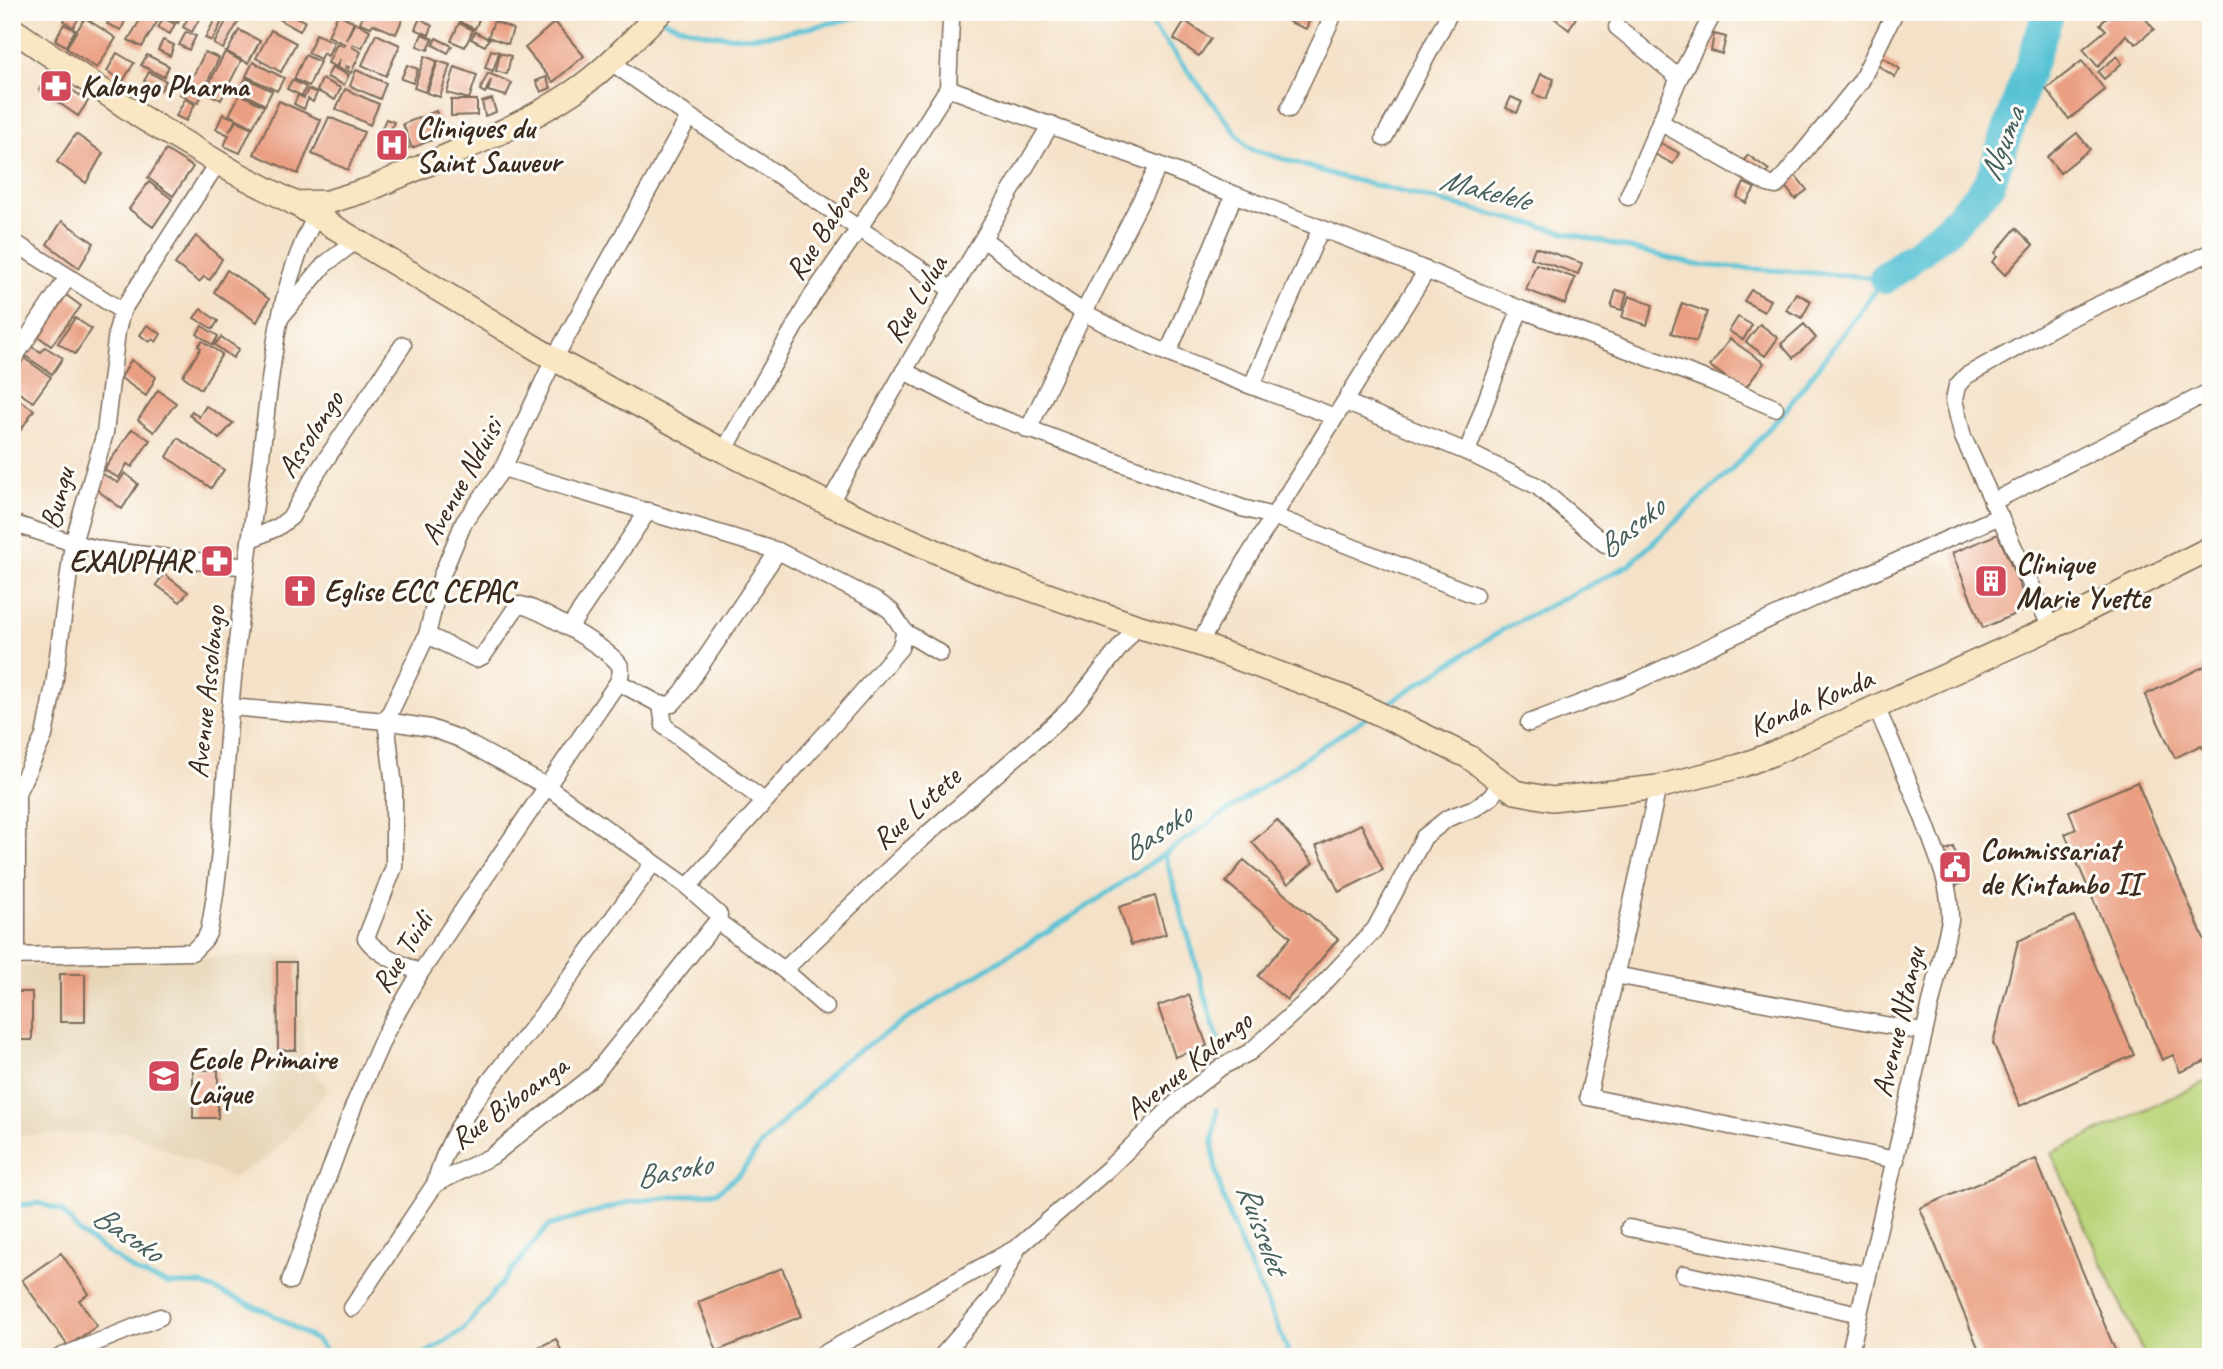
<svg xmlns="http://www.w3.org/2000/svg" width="2223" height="1369" font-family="Caveat,sans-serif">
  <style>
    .built { fill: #e6d5b7 }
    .green { fill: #bbd47a; stroke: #7b7f4c; stroke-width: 2 }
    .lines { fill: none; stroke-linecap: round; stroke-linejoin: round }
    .stream { stroke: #59c2d5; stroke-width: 5 }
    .river { stroke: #59c2d5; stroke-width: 32 }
    .building { fill: #ea9f82 }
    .street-casing { stroke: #7c6a59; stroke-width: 19 }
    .secondary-casing { stroke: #7c6a59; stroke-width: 26 }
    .street { stroke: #fff; stroke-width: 16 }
    .secondary { stroke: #f9e7c3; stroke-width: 23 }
    .labels { text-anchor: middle; stroke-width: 6; stroke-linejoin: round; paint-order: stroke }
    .poi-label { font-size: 30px; font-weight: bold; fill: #3b2a1e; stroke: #fdfcf7; text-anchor: start }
    .street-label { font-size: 30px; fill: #3b2a1e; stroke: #fdfcf7 }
    .water-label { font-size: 32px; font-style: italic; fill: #465f5e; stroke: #fdfcf7 }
  </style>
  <rect width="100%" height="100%" fill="#fdfcf7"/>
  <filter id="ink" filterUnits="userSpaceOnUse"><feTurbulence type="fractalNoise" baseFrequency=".0143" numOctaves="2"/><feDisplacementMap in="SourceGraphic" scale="14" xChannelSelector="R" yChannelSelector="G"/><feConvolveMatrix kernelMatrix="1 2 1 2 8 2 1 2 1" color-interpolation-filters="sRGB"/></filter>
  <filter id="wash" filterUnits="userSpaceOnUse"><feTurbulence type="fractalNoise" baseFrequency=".00686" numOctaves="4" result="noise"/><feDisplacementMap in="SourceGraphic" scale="28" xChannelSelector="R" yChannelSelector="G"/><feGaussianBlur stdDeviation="1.57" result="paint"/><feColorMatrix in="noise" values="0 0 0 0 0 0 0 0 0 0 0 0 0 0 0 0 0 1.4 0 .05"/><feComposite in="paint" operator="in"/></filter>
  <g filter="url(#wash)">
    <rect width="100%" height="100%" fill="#f4e1c7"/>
    <!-- built -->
    <polygon class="built" points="301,955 304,1063 329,1089 271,1156 232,1178 128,1132 12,1136 12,967 135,959"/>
    <!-- green -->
    <polygon class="green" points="2211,1079 2211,1357 2145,1357 2051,1153"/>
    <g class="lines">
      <!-- stream -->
      <g class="stream">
        <polyline points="1142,12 1248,148 1338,176 1697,265 1885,278"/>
        <path d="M662,19c58,26 100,19 160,6 17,-4 36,-7 53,-13"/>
        <polyline points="1381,708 1507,627 1629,565 1728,473 1784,412 1885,278"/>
        <polyline points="1165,855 1218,1040"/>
        <path d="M1217,1110c-1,12 -5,26 -4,38 6,69 53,144 77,209"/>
        <polyline points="12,1206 39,1203 62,1211 81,1234 138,1273 168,1284 201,1284 270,1313 317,1341 330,1357"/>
        <polyline points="420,1357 463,1330 548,1226 629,1202 717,1192 740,1174 760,1146 840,1063 941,997 1082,910 1318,749 1370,715"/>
      </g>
      <!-- river -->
      <polyline class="river" points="1885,278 1949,228 1989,185 2049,12"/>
    </g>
    <g id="blocks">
      <!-- building -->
      <g class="building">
        <polygon points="69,12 80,17 73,27 64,21"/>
        <polygon points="112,12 129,12 121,30 107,24"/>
        <polygon points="145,12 152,12 160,17 142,47 128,40"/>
        <polygon points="157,12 183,12 178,23"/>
        <polygon points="191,12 203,12 192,32 183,27"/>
        <polygon points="219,12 227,12 212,41 205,38"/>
        <polygon points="231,12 241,17 223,49 214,44"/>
        <polygon points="284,12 305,21 300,31 280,20"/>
        <polygon points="364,12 389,12 403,18 396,34 373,24 371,27 360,23"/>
        <polygon points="465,12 480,17 475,29 460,22"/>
        <polygon points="1293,12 1313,12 1306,29 1289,22"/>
        <polygon points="1555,12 1579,12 1569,30 1553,17"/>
        <polygon points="2113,12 2140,12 2154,29 2136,44 2126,35 2098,67 2083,49 2106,30 2100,24"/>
        <polygon points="338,14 354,22 346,40 355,22 370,30 362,48 353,44 352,47 361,52 351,73 347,71 349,67 346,66 344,71 337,67 340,59 336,67 328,63 337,43 343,46 345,44 328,36"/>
        <polygon points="85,18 116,38 97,68 66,48"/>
        <polygon points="163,18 175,24 170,34 158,28"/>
        <polygon points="420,18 432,26 429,35 415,29"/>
        <polygon points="494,21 513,29 508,44 488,37"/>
        <polygon points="1185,21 1211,39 1199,56 1174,39"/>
        <polygon points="555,22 584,56 553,82 525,48"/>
        <polygon points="459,23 473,30 465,47 451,41"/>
        <polygon points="64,24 75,30 66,46 55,40"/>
        <polygon points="239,30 260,41 248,63 227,52"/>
        <polygon points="271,30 296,43 281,72 256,58"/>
        <polygon points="186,32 196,36 189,50 179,45"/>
        <polygon points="475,32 489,39 485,46 471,39"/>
        <polygon points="316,34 334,42 328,56 323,53 320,59 308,53"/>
        <polygon points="376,34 400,45 386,76 362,65"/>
        <polygon points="422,34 433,39 428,50 417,46"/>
        <polygon points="1714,34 1726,37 1722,54 1711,51"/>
        <polygon points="436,38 452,46 448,53 433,45"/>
        <polygon points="163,40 174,45 170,56 158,50"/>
        <polygon points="491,50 499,52 493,71 485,68"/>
        <polygon points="205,52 219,58 203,91 189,84"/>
        <polygon points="225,52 241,61 221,100 205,92"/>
        <polygon points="117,53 134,63 123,81 107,71"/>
        <polygon points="500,53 511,56 507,74 496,71"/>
        <polygon points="147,55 169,66 164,77 141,65"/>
        <polygon points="305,55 320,62 309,86 294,79"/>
        <polygon points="425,56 437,61 425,92 414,88"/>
        <polygon points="1881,56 1900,69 1895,77 1876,64"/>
        <polygon points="2117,56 2122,63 2104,79 2098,72"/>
        <polygon points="438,61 450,65 440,97 427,93"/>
        <polygon points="2082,61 2105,90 2069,119 2046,89"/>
        <polygon points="253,62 284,78 277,91 246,76"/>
        <polygon points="407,65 418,69 413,83 401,79"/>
        <polygon points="332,67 349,75 344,85 327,77"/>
        <polygon points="455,67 477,75 469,99 447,93"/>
        <polygon points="356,70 386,83 380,99 350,86"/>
        <polygon points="149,72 166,81 161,90 144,81"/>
        <polygon points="488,73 512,83 506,96 488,91 491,80 485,93 480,90"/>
        <polygon points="49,74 88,101 78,116 39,89"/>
        <polygon points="1541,74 1554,79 1546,99 1533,94"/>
        <polygon points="546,77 551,88 541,92 536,81"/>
        <polygon points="246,78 272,91 265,105 239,91"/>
        <polygon points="322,79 341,88 335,100 317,91"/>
        <polygon points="292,80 306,87 302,96 287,89"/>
        <polygon points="185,84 203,93 198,103 180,94"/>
        <polygon points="308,89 317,93 313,102 308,99 304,109 294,104 298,95 304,98"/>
        <polygon points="345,89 379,104 370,125 336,109"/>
        <polygon points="240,94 264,106 253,127 229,115"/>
        <polygon points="1511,97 1522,102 1517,113 1506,108"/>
        <polygon points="185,99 195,104 186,121 176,116"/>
        <polygon points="492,99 496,112 485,116 482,102"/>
        <polygon points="451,100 477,100 477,115 451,116"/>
        <polygon points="279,101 321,120 298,174 254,154"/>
        <polygon points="436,111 445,135 412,148 403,124"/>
        <polygon points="223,114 236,119 229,132 237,120 252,128 240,153 224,146 229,135 216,129"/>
        <polygon points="329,117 364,132 348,170 312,154"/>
        <polygon points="386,119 394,122 388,136 380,132"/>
        <polygon points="403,132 409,148 388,156 382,139"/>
        <polygon points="2077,133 2090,149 2060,173 2047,157"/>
        <polygon points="76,134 103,153 86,183 57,162"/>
        <polygon points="1661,143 1679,153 1673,164 1655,154"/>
        <polygon points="166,150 193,167 173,196 148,178"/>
        <polygon points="1748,155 1769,170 1763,178 1742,163"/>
        <polygon points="1793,172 1807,190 1795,199 1781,181"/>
        <polygon points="149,182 172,199 153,227 129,209"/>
        <polygon points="1744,183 1755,188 1746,203 1737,197"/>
        <polygon points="62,221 94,243 79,268 47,244"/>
        <polygon points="2016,228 2033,245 2005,275 1992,262 1997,257 1995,253"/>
        <polygon points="196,236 222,259 210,280 204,277 199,282 175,264"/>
        <polygon points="1535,247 1582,263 1578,274 1531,258"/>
        <polygon points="1536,264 1575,278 1565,304 1526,290"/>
        <polygon points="227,270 269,299 257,322 214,292"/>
        <polygon points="1616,290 1627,293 1622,310 1611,307"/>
        <polygon points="1751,290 1770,300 1764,312 1744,301"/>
        <polygon points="62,292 81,306 51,346 34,333"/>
        <polygon points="1796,293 1811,301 1802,318 1786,310"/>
        <polygon points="1629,296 1653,305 1647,325 1622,317"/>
        <polygon points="1682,303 1707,312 1696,342 1671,333"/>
        <polygon points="201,309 218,321 213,329 194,318"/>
        <polygon points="1738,317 1752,325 1743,340 1729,331"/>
        <polygon points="75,318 92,329 75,354 58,343"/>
        <polygon points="1760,324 1778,338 1765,356 1746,342"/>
        <polygon points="1804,324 1816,338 1793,358 1781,344"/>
        <polygon points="147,325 161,334 156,342 152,339 149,342 140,335"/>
        <polygon points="202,326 218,336 213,345 197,334"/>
        <polygon points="221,337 239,349 233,358 215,345"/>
        <polygon points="1730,339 1764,363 1744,390 1710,366"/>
        <polygon points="202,341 222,354 201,389 183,376 201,348 198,346"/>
        <polygon points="30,346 41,352 45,347 63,358 52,374 21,353"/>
        <polygon points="21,356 51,377 33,402 12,388 12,371"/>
        <polygon points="131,360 156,377 146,396 121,378"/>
        <polygon points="158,390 176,403 154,432 138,420"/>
        <polygon points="12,395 34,410 18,434 12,430"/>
        <polygon points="206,406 233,423 219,439 189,415 192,411 199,417"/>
        <polygon points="132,429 150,440 132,467 127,464 119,478 104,470"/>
        <polygon points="178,438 224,470 211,488 167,457"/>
        <polygon points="99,472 118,483 125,473 138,484 122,509 92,486"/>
        <polygon points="1998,534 2029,608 1983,628 1952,553"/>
        <polygon points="164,574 188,592 180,602 156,585"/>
        <polygon points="2211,663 2211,766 2201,745 2175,758 2145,695"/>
        <polygon points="2137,782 2211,955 2211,1059 2180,1072 2173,1055 2162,1060 2065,834 2076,829 2069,811"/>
        <polygon points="1277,820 1313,863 1288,884 1252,842"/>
        <polygon points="1361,824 1383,870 1339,892 1316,846"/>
        <polygon points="1953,847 1967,881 1956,886 1942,852"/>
        <polygon points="1244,860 1338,939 1287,1000 1258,976 1291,937 1226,882"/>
        <polygon points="1155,896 1166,934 1131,945 1119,907"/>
        <polygon points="2074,916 2134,1055 2020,1106 1993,1043 2018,941"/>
        <polygon points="277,962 296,962 296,1050 278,1050"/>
        <rect x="60" y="974" width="25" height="48"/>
        <rect x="12" y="992" width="20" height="48"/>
        <polygon points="1189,995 1207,1046 1175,1057 1158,1006"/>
        <rect x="193" y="1070" width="25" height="48"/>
        <polygon points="2036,1159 2118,1357 1982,1357 1920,1208"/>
        <polygon points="61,1253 89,1294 79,1300 97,1326 68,1346 22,1280"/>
        <polygon points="782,1268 802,1316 717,1351 698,1302"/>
        <polygon points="556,1339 564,1357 532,1357 530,1351"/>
      </g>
    </g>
  </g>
  <g filter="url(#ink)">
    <use href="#blocks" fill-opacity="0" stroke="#7c6a59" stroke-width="2"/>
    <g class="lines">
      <defs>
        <g id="street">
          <polyline points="1617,27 1679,78"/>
          <polyline points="610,61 663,99 952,290"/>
          <polyline points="948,88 1159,165 1382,252 1520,309 1713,382 1775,408"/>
          <polyline points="1289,109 1335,12"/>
          <polyline points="1660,122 1768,184 1776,186 1861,81 1895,12"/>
          <polyline points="1384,138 1450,12"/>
          <polyline points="1628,197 1679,78 1714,12"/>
          <path d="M983,239c32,23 70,56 104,75 78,44 165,71 248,103"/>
          <polyline points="12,241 122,311"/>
          <polyline points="281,317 324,265 357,240"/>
          <polyline points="1168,353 1234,195"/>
          <polyline points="12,361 68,277"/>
          <polyline points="904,371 981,411 1242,508 1273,516 1475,595"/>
          <polyline points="1252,385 1321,228"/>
          <polyline points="1345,402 1467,452 1537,486 1605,544"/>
          <polyline points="1028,430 1084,312 1159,165"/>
          <polyline points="724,451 812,296 858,230 948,88 951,20"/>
          <polyline points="1467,452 1520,309"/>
          <polyline points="503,468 778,551 878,602 891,611 905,632 940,653"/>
          <polyline points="1992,502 2211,391"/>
          <polyline points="829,504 904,371 1051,124"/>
          <polyline points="12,523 73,543 103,550 247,567"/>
          <polyline points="252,539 278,527 291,517 312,480 403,345"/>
          <polyline points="569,628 648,511"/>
          <polyline points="2051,628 1963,437 1954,400 1957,386 1966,376 2066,320 2211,252"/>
          <polyline points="1199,644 1248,557 1427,270"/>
          <polyline points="618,682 661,705 672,704 682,693 778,551"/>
          <polyline points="661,705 664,726 764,801"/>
          <polyline points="231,707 386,721 430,728 458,738 546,786 688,887 719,915 717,921 594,1075 492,1156 435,1184"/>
          <polyline points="1529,723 1628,685 1829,591 2000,516"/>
          <polyline points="1658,787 1588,1097 1896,1160"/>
          <path d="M688,887c71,-80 143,-157 212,-239l5,-16"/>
          <polyline points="717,921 784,970 908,851 1055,723 1074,705 1137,626"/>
          <path d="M12,956l180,-4 13,-13 4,-8c14,-73 15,-148 21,-221 7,-85 21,-169 31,-253 10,-83 14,-166 55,-241"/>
          <polyline points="17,956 17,793 44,736 54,685 73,543 105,433 117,331 122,311 218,162"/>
          <polyline points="784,970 826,1007"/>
          <path d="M420,973c-17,-9 -44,-19 -54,-35l28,-71v-81l-8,-65 41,-86 14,-58 23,-55 39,-54 51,-109 135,-242"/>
          <polyline points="1615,975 1923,1032"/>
          <polyline points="1629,1228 1867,1275"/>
          <polyline points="1684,1274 1859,1314"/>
          <path d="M290,1281l64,-176 32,-73 34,-59 198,-291c2,-6 4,-10 2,-16 -7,-15 -83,-59 -100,-61l-5,4 -32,47 -7,3 -49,-24"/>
          <path d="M352,1308l83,-124c16,-65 68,-118 108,-170 37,-50 73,-100 110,-151"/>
          <polyline points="60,1357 160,1317"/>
          <polyline points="818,1357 1018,1247 1108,1169 1178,1101 1221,1067 1250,1052 1310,998 1375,929 1424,837 1448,818 1475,808 1491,797 1501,782"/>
          <polyline points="941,1357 994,1296 1018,1247"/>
          <path d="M1849,1357l101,-436c1,-35 -11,-60 -23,-93 -15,-40 -33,-80 -50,-119"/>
        </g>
        <g id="secondary">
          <path d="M12,29l129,88 93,55 60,31 34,-1 42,-13c66,-30 144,-57 203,-97 33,-22 60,-53 88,-80"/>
          <polyline points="294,203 554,359 724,451 829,504 987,574 1137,626 1199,644 1348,699 1469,757 1515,792 1552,799 1658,787 1740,766 1772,754 2051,628 2211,548"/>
        </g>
      </defs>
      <!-- street casing -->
      <use href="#street" class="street-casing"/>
      <!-- secondary casing -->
      <use href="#secondary" class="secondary-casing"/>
      <!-- street -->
      <use href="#street" class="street"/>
      <!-- secondary -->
      <use href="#secondary" class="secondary"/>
    </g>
  </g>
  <!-- icons -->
  <defs>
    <symbol id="pharmacy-square" viewBox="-11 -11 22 22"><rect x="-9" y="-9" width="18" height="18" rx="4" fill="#d1495b" stroke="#fdfcf7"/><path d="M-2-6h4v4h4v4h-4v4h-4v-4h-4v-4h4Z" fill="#fff"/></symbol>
    <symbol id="hospital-square" viewBox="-11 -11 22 22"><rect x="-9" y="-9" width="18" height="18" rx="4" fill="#d1495b" stroke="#fdfcf7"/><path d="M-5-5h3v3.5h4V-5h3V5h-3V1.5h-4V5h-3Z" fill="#fff"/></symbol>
    <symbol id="building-square" viewBox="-11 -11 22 22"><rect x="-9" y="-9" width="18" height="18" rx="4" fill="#d1495b" stroke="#fdfcf7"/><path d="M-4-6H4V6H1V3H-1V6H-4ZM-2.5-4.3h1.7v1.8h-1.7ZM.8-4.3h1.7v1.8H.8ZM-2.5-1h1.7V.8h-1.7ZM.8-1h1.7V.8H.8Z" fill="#fff"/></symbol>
    <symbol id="church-square" viewBox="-11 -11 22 22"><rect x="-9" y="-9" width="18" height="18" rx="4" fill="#d1495b" stroke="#fdfcf7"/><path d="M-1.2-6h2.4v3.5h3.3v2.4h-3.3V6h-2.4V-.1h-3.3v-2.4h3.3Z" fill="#fff"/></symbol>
    <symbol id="civic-square" viewBox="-11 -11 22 22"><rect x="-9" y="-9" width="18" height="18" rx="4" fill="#d1495b" stroke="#fdfcf7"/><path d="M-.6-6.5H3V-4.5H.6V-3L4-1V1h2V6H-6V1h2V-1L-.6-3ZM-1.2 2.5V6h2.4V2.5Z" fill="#fff"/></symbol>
    <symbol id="school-square" viewBox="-11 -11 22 22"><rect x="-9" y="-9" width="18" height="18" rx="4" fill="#d1495b" stroke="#fdfcf7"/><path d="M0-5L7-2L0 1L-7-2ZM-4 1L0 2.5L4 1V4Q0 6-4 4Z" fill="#fff"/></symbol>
  </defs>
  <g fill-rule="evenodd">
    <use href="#pharmacy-square" x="37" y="67" width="38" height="38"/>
    <use href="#hospital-square" x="373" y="126" width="38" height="38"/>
    <use href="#pharmacy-square" x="198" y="542" width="38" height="38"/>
    <use href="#building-square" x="1972" y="562" width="38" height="38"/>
    <use href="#church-square" x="281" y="572" width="38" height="38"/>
    <use href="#civic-square" x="1936" y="848" width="38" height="38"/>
    <use href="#school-square" x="145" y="1057" width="38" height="38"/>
  </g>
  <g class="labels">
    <!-- poi labels -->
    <g class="poi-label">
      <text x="80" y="96">Kalongo Pharma</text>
      <text x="416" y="138">Cliniques du<tspan x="416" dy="34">Saint Sauveur</tspan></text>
      <text x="192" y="571" text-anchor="end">EXAUPHAR</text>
      <text x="2016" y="574">Clinique<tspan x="2016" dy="34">Marie Yvette</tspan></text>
      <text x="324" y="601">Eglise ECC CEPAC</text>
      <text x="1980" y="860">Commissariat<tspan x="1980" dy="34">de Kintambo II</tspan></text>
      <text x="188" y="1069">Ecole Primaire<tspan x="188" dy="34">Laïque</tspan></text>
    </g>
    <!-- street labels -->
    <g class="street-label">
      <text transform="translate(827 223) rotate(-57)" y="10">Rue Babonge</text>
      <text transform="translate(915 299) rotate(-59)" y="10">Rue Lulua</text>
      <text transform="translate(310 434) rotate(-57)" y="10">Assolongo</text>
      <text transform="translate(461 481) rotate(-61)" y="10">Avenue Nduisi</text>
      <text transform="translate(57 498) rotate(-75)" y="10">Bungu</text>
      <text transform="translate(206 692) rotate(-84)" y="10">Avenue Assolongo</text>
      <text transform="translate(1811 702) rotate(-23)" y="10">Konda Konda</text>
      <text transform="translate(916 808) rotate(-42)" y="10">Rue Lutete</text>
      <text transform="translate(402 952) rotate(-58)" y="10">Rue Tuidi</text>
      <text transform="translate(1898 1022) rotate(-77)" y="10">Avenue Ntangu</text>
      <text transform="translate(1188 1065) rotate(-39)" y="10">Avenue Kalongo</text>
      <text transform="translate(509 1102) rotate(-36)" y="10">Rue Biboanga</text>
    </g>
    <!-- water labels -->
    <g class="water-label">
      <text transform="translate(2001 144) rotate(-69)" y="11">Nguma</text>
      <text transform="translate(1485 189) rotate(14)" y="11">Makelele</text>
      <text transform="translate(1630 527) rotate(-39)" y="11">Basoko</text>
      <text transform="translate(1156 832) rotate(-34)" y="11">Basoko</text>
      <text transform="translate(673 1170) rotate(-11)" y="11">Basoko</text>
      <text transform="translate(1263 1228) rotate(70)" y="11">Ruisselet</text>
      <text transform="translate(128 1233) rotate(34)" y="11">Basoko</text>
    </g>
  </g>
  <!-- margin -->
  <rect width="2223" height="1369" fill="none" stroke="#fdfcf7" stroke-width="42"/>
</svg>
